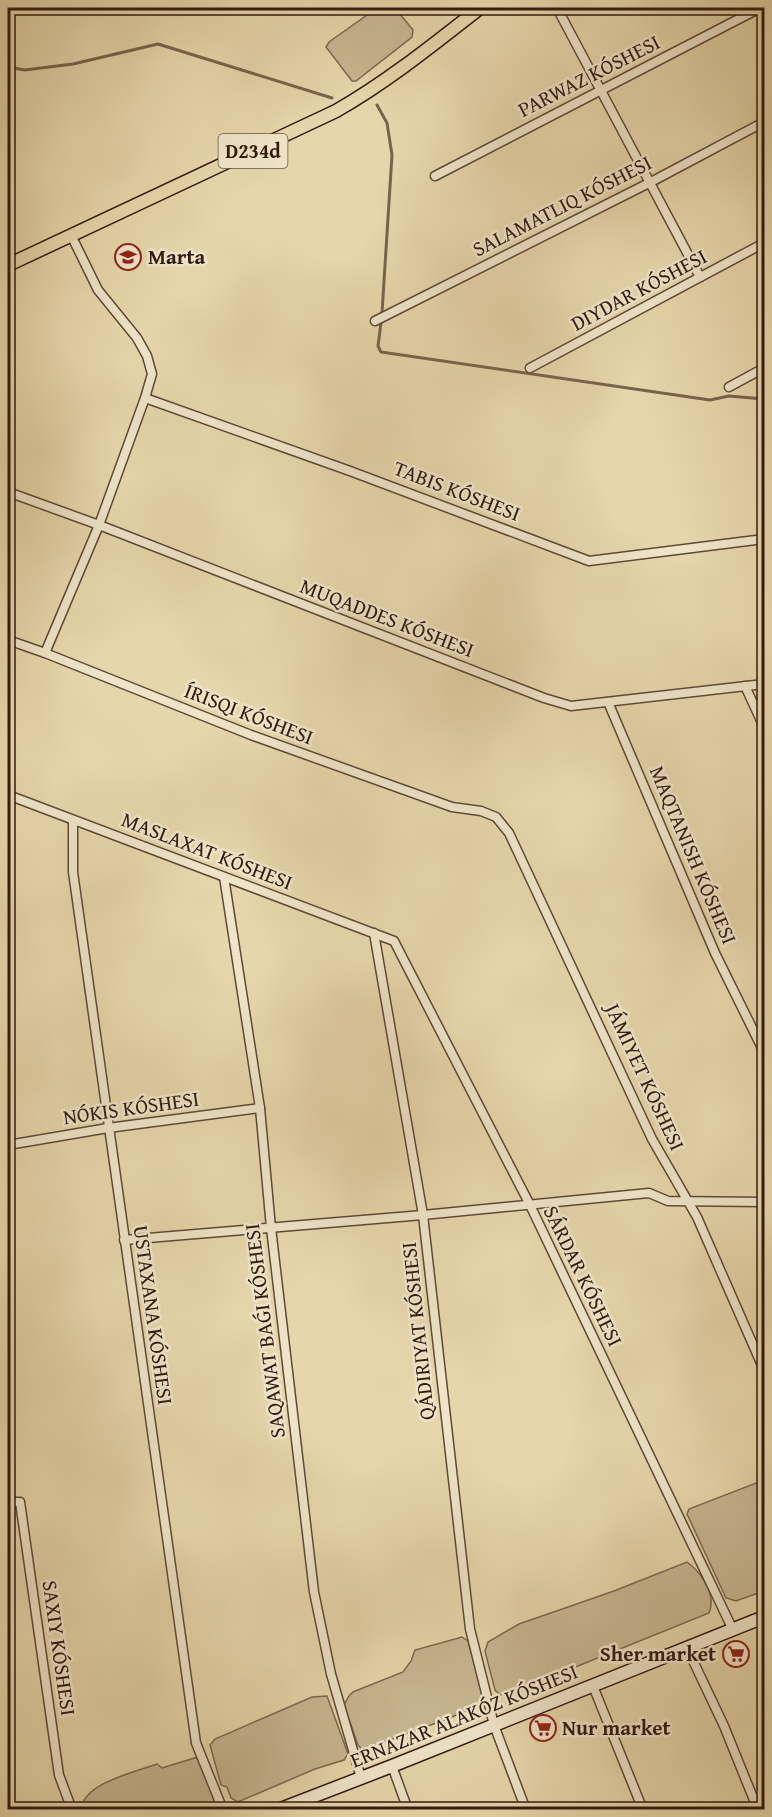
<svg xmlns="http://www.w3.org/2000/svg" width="772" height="1817" font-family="'Gentium Book Plus',serif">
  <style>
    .green { fill: #c7b691; stroke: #7c6850; stroke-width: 1.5 }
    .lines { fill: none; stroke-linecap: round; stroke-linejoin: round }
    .stream { stroke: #78644d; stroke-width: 3 }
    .minor-casing { stroke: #5e4937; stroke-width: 11 }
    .secondary-casing { stroke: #311a10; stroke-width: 15 }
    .primary-casing { stroke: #311a10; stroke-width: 15 }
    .minor { stroke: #efe4c8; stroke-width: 8 }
    .secondary { stroke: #efe4c8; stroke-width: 12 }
    .primary { stroke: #e6d6ab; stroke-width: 12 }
    .labels { text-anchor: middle; stroke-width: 5; stroke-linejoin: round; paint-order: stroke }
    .shield { fill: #efe4c8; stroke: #6a5747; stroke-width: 1.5 }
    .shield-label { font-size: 20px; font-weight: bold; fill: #311a10 }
    .street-label { font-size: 21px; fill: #311a10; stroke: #efe4c8 }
    .poi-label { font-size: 21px; font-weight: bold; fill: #311a10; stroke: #efe4c8; text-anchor: start }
  </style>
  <rect width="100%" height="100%" fill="#e6d6ab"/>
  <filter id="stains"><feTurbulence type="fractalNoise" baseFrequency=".00333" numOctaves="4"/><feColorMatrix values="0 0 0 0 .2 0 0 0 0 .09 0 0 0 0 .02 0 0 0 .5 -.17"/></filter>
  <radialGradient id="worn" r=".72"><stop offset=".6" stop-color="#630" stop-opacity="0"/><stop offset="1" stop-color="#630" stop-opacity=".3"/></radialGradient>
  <!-- green -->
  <g class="green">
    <polygon points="377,8 395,8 413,30 412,37 356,81 352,81 326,47 329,42"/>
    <polygon points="764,1480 764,1591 736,1601 726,1598 687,1514 689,1509"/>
    <path d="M687,1562c14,10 30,33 22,51l-200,81 -9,1 -5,-5 -10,-39 3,-9 31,-18 95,-33z"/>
    <path d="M462,1637l6,4 15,55v6c-32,18 -66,27 -99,40 -8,3 -13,8 -22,8l-4,-5 -14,-40 5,-9 4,-4 50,-20 8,-11 4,-11z"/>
    <polygon points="327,1696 348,1754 344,1760 315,1769 238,1802 231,1798 227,1787 221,1785 210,1745 215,1739 312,1697"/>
    <path d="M198,1757l19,48v5h-135c-2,-26 56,-39 75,-46l5,4z"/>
  </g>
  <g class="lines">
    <!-- stream -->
    <g class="stream">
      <polyline points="8,67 25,70 73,64 158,44 332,98"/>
      <polyline points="377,105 387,123 392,155 382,313"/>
      <polyline points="381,323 378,346 381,352 710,400 729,396 764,399"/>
    </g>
    <defs>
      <g id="minor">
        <polyline points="557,8 700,277"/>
        <polyline points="435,176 760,8"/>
        <polyline points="375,321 649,183 764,122"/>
        <polyline points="530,368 764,243"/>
        <polyline points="729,387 764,368"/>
        <polyline points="145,398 350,471 589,561 764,539"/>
        <polyline points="8,492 99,525 544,698 571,706 764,684"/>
        <polyline points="8,640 45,653 251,735 452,807 481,811 496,817 509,833 652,1139 697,1217 764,1370"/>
        <polyline points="45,653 99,525 145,398 152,374 147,356 137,338 98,290 71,235"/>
        <polyline points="745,686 764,727"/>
        <polyline points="608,702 715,953 764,1052"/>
        <polyline points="8,795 394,941 530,1205 733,1630"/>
        <polyline points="73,820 73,872 196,1743 223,1810"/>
        <polyline points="224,877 260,1108 271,1228 314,1592 331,1674 361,1778"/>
        <polyline points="374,933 423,1215 470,1629 494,1725 526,1810"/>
        <polyline points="8,1145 108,1128 260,1108"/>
        <polyline points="124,1240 423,1215 649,1193 668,1201 764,1202"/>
        <polyline points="8,1502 20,1502 59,1775 72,1810"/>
        <polyline points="687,1648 724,1726 758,1810"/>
        <polyline points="593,1686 643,1810"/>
        <polyline points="392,1766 408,1810"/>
      </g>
      <polyline id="secondary" points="278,1810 392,1766 764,1617"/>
      <path id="primary" d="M8,265l328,-154c51,-29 98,-67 144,-103"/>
    </defs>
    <!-- minor casing -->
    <use href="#minor" class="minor-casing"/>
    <!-- secondary casing -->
    <use href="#secondary" class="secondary-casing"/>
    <!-- primary casing -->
    <use href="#primary" class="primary-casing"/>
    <!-- minor -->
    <use href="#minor" class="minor"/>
    <!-- secondary -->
    <use href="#secondary" class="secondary"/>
    <!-- primary -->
    <use href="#primary" class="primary"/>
  </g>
  <!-- icons -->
  <defs>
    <symbol id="school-ring" viewBox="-11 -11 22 22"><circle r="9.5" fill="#efe4c8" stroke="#8f2418" stroke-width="1.5"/><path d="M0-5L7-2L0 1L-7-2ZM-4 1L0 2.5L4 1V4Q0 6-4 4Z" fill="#8f2418"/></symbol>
    <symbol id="supermarket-ring" viewBox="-11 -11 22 22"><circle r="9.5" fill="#efe4c8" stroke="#8f2418" stroke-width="1.5"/><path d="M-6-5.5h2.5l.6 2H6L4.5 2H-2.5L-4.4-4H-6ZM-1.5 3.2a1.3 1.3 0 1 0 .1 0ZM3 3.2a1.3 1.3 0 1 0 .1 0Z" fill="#8f2418"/></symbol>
  </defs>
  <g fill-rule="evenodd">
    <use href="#school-ring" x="113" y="242" width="30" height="30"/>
    <use href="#supermarket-ring" x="721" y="1639" width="30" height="30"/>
    <use href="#supermarket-ring" x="528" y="1713" width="30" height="30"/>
  </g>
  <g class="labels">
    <!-- shield labels -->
    <rect class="shield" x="218.5" y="134" width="69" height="34" rx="4.5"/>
    <g class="shield-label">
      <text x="253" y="158">D234d</text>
    </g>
    <!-- street labels -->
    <g class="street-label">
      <text transform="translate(589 76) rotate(-27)" y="7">PARWAZ KÓSHESI</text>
      <text transform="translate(562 206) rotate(-27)" y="7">SALAMATLIQ KÓSHESI</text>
      <text transform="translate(639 290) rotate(-28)" y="7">DIYDAR KÓSHESI</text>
      <text transform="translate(457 491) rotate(21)" y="7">TABIS KÓSHESI</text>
      <text transform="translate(387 618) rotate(21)" y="7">MUQADDES KÓSHESI</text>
      <text transform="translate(249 714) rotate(21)" y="7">ÍRISQI KÓSHESI</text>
      <text transform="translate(207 851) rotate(21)" y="7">MASLAXAT KÓSHESI</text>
      <text transform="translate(693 855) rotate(67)" y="7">MAQTANISH KÓSHESI</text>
      <text transform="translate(645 1077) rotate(65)" y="7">JÁMIYET KÓSHESI</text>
      <text transform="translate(131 1108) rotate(-8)" y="7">NÓKIS KÓSHESI</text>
      <text transform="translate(583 1276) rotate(64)" y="7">SÁRDAR KÓSHESI</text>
      <text transform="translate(153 1315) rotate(82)" y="7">USTAXANA KÓSHESI</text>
      <text transform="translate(265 1331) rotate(-97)" y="7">SAQAWAT BAǴI KÓSHESI</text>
      <text transform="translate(418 1331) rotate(-96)" y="7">QÁDIRIYAT KÓSHESI</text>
      <text transform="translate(59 1648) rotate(82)" y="7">SAXIY KÓSHESI</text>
      <text transform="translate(464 1716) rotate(-22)" y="7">ERNAZAR ALAKÓZ KÓSHESI</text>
    </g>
    <!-- poi labels -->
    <g class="poi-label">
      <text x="148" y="264">Marta</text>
      <text x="716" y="1661" text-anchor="end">Sher market</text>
      <text x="562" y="1735">Nur market</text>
    </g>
  </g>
  <!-- margin -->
  <rect width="772" height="1817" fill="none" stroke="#e6d6ab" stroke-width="30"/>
  <rect x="9" y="9" width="754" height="1799" fill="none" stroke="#311a10" stroke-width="3"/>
  <rect x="15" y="15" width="742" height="1787" fill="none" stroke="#311a10" stroke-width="1.5"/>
  <rect width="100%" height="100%" filter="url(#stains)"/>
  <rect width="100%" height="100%" fill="url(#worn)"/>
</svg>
